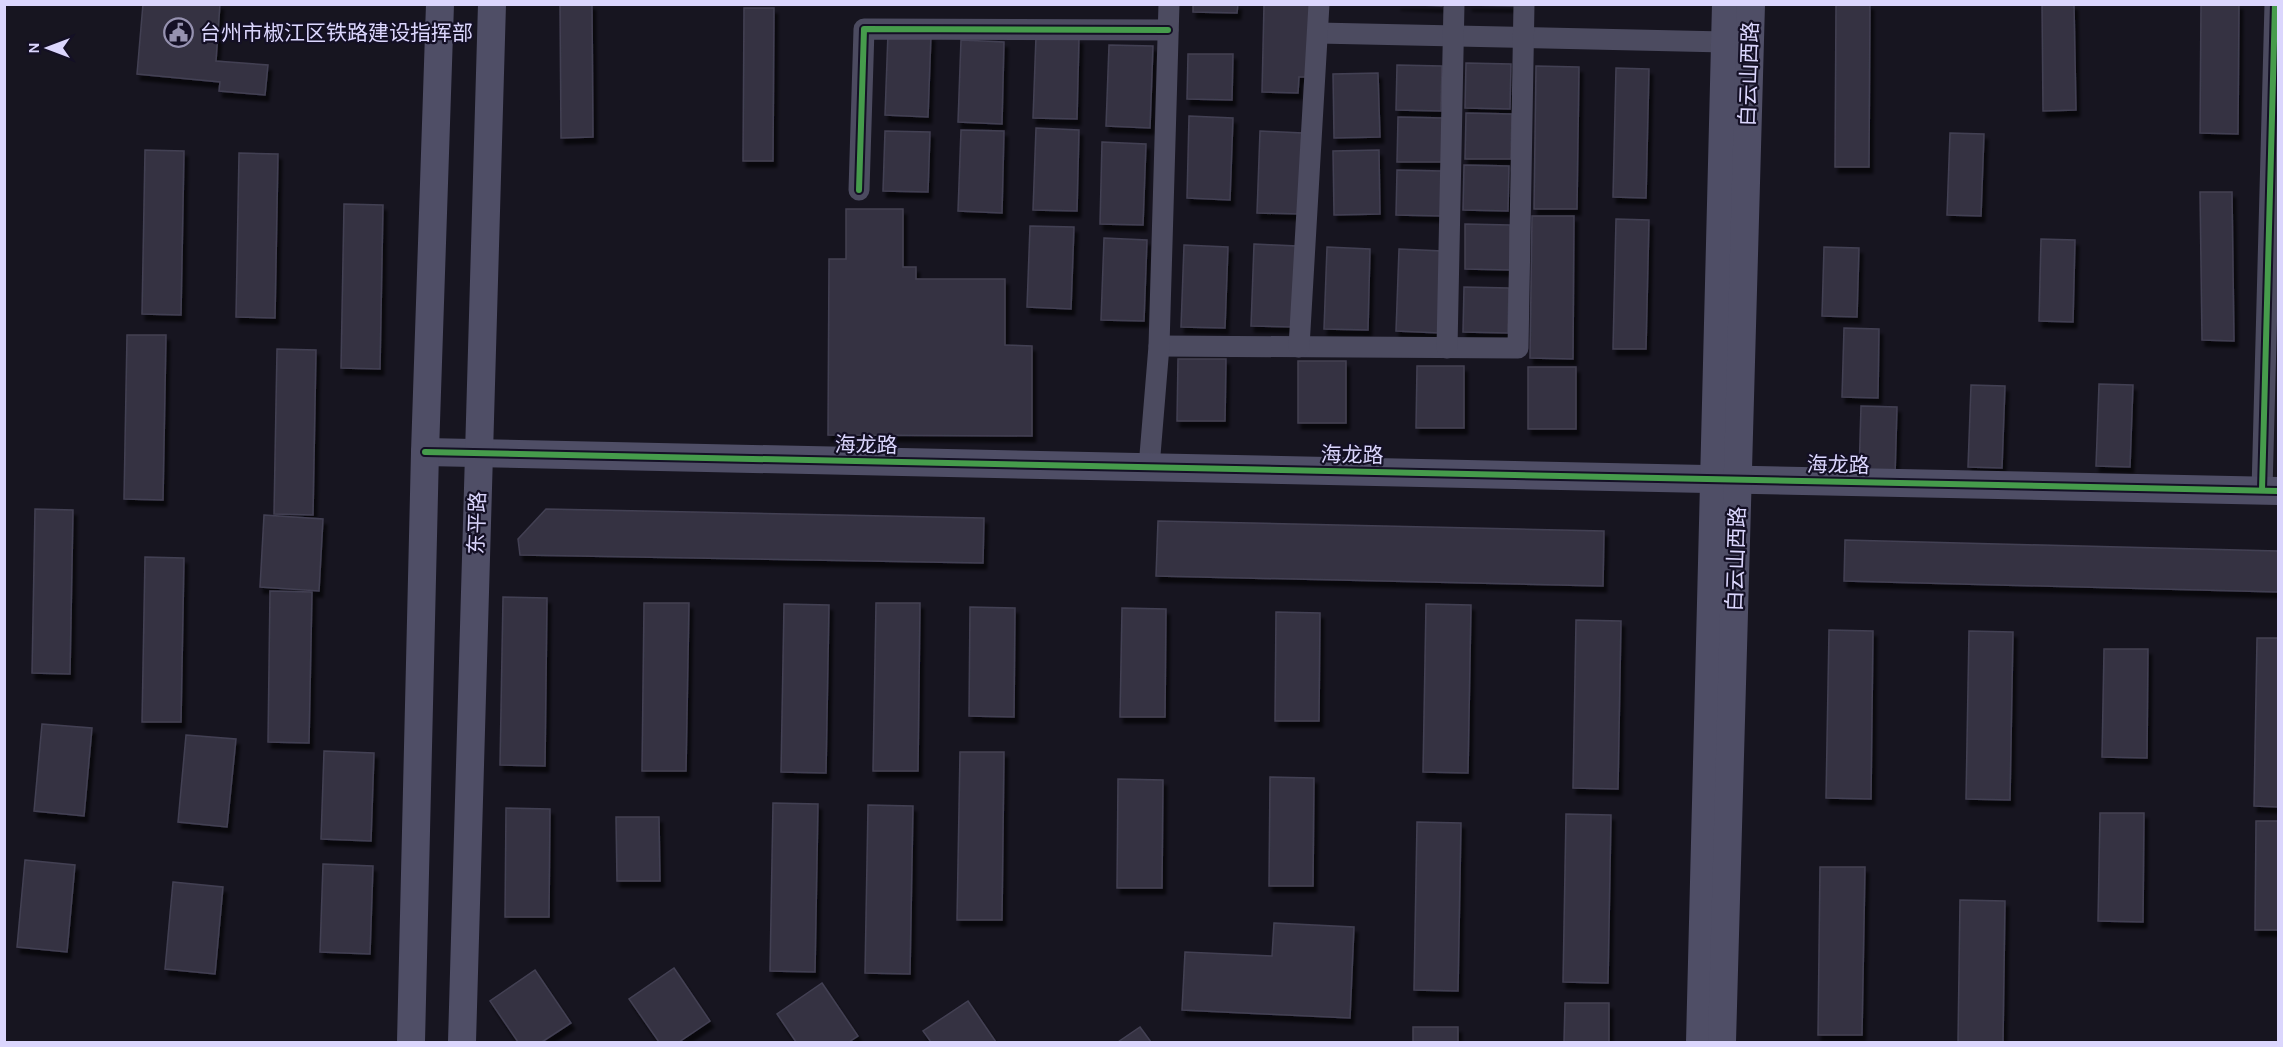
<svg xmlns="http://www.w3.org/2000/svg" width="2283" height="1047" font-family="Karla,'Noto Sans SC',sans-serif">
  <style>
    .building { fill: #353342; stroke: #434053; stroke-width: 1.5; filter: url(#shadow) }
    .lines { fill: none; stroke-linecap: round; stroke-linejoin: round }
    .street { stroke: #4c4b60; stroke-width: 21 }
    .secondary { stroke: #4f4e66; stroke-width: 28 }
    .cycleway-casing { stroke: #141025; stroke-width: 10 }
    .cycleway { stroke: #469c4c; stroke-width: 6 }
    .labels { text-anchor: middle; stroke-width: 4.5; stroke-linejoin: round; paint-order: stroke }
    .poi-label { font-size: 21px; fill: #dbd6fd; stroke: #141025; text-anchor: start }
    .street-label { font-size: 21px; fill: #dbd6fd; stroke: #141025 }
  </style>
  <defs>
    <filter id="shadow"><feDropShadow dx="3.5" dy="6" stdDeviation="1.5" flood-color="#0009"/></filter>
  </defs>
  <rect width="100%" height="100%" fill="#171520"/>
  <!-- building -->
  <g class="building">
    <polygon points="143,4 220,4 216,61 268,65 265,95 219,91 220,82 137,74"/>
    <polygon points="560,4 592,4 593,137 561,138"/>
    <polygon points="1193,4 1238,4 1237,13 1193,12"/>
    <polygon points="1264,4 1312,4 1311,77 1299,77 1298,93 1262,92"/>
    <polygon points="1397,4 1442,4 1442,6"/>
    <polygon points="1469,4 1514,4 1514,6 1469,5"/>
    <polygon points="1836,4 1870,4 1869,167 1835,167"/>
    <polygon points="2042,4 2074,4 2076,110 2043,111"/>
    <polygon points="2201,4 2239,4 2238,134 2200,133"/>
    <polygon points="744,8 774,8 773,161 743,161"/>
    <polygon points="888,33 931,35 928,117 885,115"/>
    <polygon points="1036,36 1079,38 1077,119 1033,118"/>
    <polygon points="961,40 1004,42 1002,124 958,122"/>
    <polygon points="1109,45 1153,46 1150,128 1106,126"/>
    <polygon points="1188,54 1233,54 1232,100 1187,99"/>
    <polygon points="1466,63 1511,64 1510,109 1465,108"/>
    <polygon points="1397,65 1442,66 1441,111 1396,110"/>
    <polygon points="1536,66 1579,67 1577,209 1534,209"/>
    <polygon points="1616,68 1649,69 1646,198 1613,197"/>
    <polygon points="1378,73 1380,137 1334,138 1333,74"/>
    <polygon points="1466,113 1512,114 1511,159 1465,159"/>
    <polygon points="1189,116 1233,118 1230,200 1187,198"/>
    <polygon points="1398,117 1443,118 1442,162 1397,162"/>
    <polygon points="1036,128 1079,130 1077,211 1033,210"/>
    <polygon points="961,130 1004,131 1002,213 958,211"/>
    <polygon points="885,131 930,132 928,192 883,191"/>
    <polygon points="1260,131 1303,133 1301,214 1257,213"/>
    <polygon points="1950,133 1984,134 1981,216 1947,215"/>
    <polygon points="1102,142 1146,144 1143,225 1100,224"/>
    <polygon points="145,150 184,151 181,315 142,314"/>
    <polygon points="1379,150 1380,214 1334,215 1333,151"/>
    <polygon points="239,153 278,154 275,318 236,317"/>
    <polygon points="1464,165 1509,166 1508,211 1463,210"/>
    <polygon points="1397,170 1442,171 1441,216 1396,215"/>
    <polygon points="2200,192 2232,192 2234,341 2202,340"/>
    <polygon points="344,204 383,205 380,369 341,368"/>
    <polygon points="846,209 903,209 903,267 916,267 916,279 1005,279 1005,345 1032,346 1032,436 828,435 829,259 846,259"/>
    <polygon points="1532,216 1574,216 1573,359 1530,358"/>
    <polygon points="1616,219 1649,220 1646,349 1613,349"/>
    <polygon points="1465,224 1510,225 1510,270 1465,269"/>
    <polygon points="1030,226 1074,227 1071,309 1027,307"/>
    <polygon points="1104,238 1147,240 1144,321 1101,320"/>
    <polygon points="2041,239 2075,240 2073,322 2039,321"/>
    <polygon points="1254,244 1297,246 1294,327 1251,326"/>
    <polygon points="1184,245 1228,247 1225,328 1181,327"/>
    <polygon points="1327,247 1370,249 1368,330 1324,329"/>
    <polygon points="1824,247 1859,248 1857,317 1822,316"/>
    <polygon points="1399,249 1442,251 1440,333 1396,331"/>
    <polygon points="1464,287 1509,288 1508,333 1463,332"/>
    <polygon points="1844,328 1879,329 1878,398 1842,397"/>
    <polygon points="127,335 166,335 163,500 124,499"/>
    <polygon points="277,349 316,350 313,515 274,514"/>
    <polygon points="1178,359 1226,359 1225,421 1177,421"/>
    <rect x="1298" y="361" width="48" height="62"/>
    <polygon points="1417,366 1464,366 1464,428 1416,428"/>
    <rect x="1528" y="367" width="48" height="62"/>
    <polygon points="2099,384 2133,385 2130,467 2096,466"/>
    <polygon points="1971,385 2005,386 2002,468 1968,467"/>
    <polygon points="1861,406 1897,407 1895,476 1859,475"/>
    <polygon points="35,509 73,510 70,674 32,673"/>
    <polygon points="546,509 984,518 983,563 520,555 518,539"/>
    <polygon points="264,515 323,519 319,591 260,587"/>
    <polygon points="1158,521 1604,531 1603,586 1156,576"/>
    <polygon points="1845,540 2278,551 2278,592 1844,581"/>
    <polygon points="145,557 184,558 181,722 142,722"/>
    <polygon points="270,591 312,592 309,743 268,742"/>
    <polygon points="503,597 547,598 545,766 500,765"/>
    <polygon points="644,603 689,603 686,771 642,771"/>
    <polygon points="876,603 920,603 918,771 873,771"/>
    <polygon points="784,604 829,605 826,773 781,772"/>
    <polygon points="1426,604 1471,605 1468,773 1423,772"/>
    <polygon points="970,607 1015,608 1014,717 969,716"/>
    <polygon points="1122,608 1166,609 1165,717 1120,717"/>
    <polygon points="1276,612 1320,613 1319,721 1275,721"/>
    <polygon points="1576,620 1621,621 1618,789 1573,788"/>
    <polygon points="1829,630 1873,631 1871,799 1826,798"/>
    <polygon points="1969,631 2013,632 2010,800 1966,799"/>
    <polygon points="2257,638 2278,638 2278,807 2254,806"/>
    <polygon points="2104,649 2148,649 2147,758 2102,757"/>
    <polygon points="42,724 92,728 84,816 34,811"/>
    <polygon points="186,735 236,739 227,827 178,822"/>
    <polygon points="324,751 374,753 371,841 321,839"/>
    <polygon points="960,752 1004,752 1002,920 957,920"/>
    <polygon points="1270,777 1314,778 1313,886 1269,886"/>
    <polygon points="1118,779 1163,780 1162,888 1117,888"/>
    <polygon points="773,803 818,804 815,972 770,971"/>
    <polygon points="868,805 913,806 910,974 865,973"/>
    <polygon points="506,808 550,809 549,917 505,917"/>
    <polygon points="2100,813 2144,813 2143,922 2098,921"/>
    <polygon points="1566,814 1611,815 1608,983 1563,982"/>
    <polygon points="616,817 659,817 660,881 617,881"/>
    <polygon points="2256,821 2278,821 2278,930 2255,930"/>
    <polygon points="1417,822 1461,823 1458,991 1414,990"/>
    <polygon points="25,860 75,865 67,952 17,947"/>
    <polygon points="323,864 373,866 370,954 320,952"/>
    <polygon points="1820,867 1865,867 1862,1035 1818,1035"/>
    <polygon points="173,882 223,887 215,974 165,969"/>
    <polygon points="1960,900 2005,901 2003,1042 1958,1042"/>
    <polygon points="1274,923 1354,927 1350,1018 1182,1010 1185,952 1272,956"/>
    <polygon points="674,968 710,1021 679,1042 659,1042 629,999"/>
    <polygon points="535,970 571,1023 542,1042 518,1042 490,1001"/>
    <polygon points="822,983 858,1036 849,1042 796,1042 777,1014"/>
    <polygon points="968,1001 996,1042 931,1042 923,1031"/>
    <polygon points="1565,1003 1609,1003 1609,1042 1564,1042"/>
    <polygon points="1140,1027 1151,1042 1118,1042"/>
    <rect x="1413" y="1027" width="45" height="15"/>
  </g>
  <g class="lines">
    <!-- street -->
    <g class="street">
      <polyline points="1318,33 1725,42"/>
      <polyline points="859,190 864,29 1168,30"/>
      <polyline points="1159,346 1518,348 1524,4"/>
      <polyline points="1299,347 1319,4"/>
      <polyline points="1447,348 1454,4"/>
      <polyline points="1149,467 1159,346 1169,4"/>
      <polyline points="2262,490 2275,4"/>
    </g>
    <!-- secondary -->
    <g class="secondary">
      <polyline points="425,452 2278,491"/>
      <polyline points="411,1042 425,452 440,4"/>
      <polyline points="462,1042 492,4"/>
      <polyline points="1700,1042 1726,4"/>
      <polyline points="1722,1042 1751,4"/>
    </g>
    <defs>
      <g id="cycleway">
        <polyline points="859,190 864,29 1168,30"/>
        <polyline points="425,452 2278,491"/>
        <polyline points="2262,490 2275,4"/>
      </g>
    </defs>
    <!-- cycleway casing -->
    <use href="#cycleway" class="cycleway-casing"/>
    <!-- cycleway -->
    <use href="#cycleway" class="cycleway"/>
  </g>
  <!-- icons -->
  <defs>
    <symbol id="civic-ring" viewBox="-11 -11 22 22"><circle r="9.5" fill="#141025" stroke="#9692b0" stroke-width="1.5"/><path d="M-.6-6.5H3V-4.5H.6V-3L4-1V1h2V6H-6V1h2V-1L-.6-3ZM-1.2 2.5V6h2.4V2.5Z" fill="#9692b0"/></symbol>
  </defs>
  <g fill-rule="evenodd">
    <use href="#civic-ring" x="162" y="16" width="33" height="33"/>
  </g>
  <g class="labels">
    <!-- poi labels -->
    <g class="poi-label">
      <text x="200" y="40">台州市椒江区铁路建设指挥部</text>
    </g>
    <!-- street labels -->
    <g class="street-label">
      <text transform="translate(1749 74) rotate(-88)" y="7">白云山西路</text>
      <text transform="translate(866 445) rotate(1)" y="7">海龙路</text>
      <text transform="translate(1352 455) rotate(1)" y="7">海龙路</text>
      <text transform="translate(1838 465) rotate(1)" y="7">海龙路</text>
      <text transform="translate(477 523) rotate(-88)" y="7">东平路</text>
      <text transform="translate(1736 559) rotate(-88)" y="7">白云山西路</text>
    </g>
  </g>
  <!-- border -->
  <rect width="2283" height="1047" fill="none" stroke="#dbd6fd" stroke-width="12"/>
  <!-- north arrow -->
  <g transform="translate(48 48) rotate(270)" stroke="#141025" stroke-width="4.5" paint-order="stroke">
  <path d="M0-4.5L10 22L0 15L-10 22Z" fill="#dbd6fd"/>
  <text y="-9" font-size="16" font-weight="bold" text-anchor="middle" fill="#dbd6fd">N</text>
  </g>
</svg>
